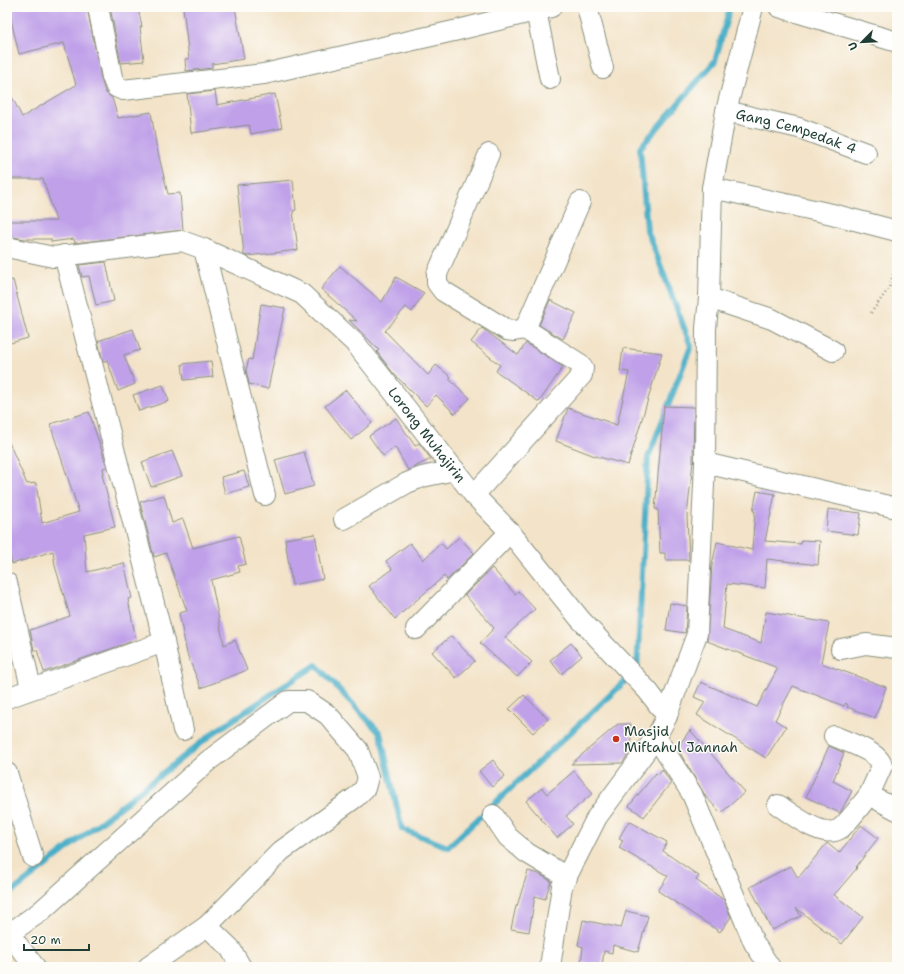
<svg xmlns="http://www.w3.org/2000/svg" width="904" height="974" font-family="'Shantell Sans',sans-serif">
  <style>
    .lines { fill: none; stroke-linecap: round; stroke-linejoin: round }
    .stream { stroke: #48aec7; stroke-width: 6 }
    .building { fill: #bfa0e9 }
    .minor-casing { stroke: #89907e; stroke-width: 22 }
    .path { stroke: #89907e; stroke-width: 2.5; stroke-dasharray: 1 3; stroke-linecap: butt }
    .minor { stroke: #fff; stroke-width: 20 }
    .poi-dot { fill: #c8321e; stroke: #fdfcf7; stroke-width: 1.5 }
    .labels { text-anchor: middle; stroke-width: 3; stroke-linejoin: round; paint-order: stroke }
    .street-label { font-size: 14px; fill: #1f3d34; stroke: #fdfcf7 }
    .poi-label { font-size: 14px; fill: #1f3d34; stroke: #fdfcf7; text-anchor: start }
  </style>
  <rect width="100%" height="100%" fill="#fdfcf7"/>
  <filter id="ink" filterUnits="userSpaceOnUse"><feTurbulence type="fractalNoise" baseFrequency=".025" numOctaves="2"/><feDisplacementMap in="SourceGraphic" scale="8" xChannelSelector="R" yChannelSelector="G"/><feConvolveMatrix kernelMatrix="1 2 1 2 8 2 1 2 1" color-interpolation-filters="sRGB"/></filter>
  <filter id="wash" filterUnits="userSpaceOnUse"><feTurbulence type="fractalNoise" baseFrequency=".012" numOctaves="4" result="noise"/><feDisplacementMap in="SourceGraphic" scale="16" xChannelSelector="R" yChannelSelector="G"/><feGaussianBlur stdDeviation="0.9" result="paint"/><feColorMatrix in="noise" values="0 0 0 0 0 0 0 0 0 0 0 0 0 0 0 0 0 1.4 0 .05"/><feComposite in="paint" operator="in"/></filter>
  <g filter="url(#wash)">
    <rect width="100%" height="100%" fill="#f3e3c8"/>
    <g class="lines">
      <!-- stream -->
      <polyline class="stream" points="7,896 216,731 316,665 380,733 402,829 448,847 637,670 648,458 691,346 647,230 640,148 715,61 730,7"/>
    </g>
    <g id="blocks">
      <!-- building -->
      <g class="building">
        <polygon points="8,7 87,7 101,79 105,92 112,98 118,118 151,112 156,144 168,194 180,193 183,230 75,243 74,239 51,242 51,239 25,239 7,236 7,221 56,221 43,179 7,179 7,87 22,117 76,85 64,43 19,54"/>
        <polygon points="110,7 138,7 142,27 140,27 144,61 121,63"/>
        <polygon points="183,7 235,7 244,59 212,64 212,68 186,71 185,59 189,59"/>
        <polygon points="215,91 217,105 275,94 282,128 251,134 249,125 191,133 187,94"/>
        <polygon points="293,180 296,210 293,211 298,250 247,256 244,255 237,185"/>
        <polygon points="106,262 114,301 96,305 89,276 82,277 79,265"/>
        <polygon points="340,266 382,302 396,277 424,293 412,312 406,307 385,331 428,375 436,365 451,377 449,379 470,398 455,414 436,395 426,406 394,374 377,352 379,350 349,320 357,321 321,289"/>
        <polygon points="13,280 28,338 7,344 7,281"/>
        <polygon points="550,300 576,313 563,339 539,325"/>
        <polygon points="261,304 285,308 268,389 249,384 246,370 249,359 252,360"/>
        <polygon points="482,328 518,355 526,343 563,367 539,402 496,371 500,365 471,342"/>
        <polygon points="133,329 140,350 124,355 135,384 118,391 107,360 103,362 98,341"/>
        <polygon points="623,348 662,353 628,465 595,456 556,441 568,408 617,425 629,372 620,371"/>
        <polygon points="211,361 213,377 184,380 182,364"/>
        <polygon points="163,385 169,401 139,411 133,395"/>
        <polygon points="346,390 372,423 351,440 325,406"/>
        <polygon points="664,406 694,407 693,461 687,516 689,560 665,560 665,553 660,553 658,509 655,509"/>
        <polygon points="89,412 107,467 103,468 104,474 102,474 115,527 84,534 87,572 124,563 132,598 128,599 136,640 44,672 37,650 34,650 30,630 70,616 55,566 53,551 12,564 7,545 7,438 27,484 36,483 42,523 79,512 50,424"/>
        <polygon points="396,418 415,446 419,443 431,459 408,470 395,447 383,456 369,436"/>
        <polygon points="172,451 182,476 151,487 142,462"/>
        <polygon points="304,452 314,486 285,494 275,460"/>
        <polygon points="244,471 249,487 225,494 221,477"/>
        <polygon points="757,491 775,494 765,541 801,544 802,540 820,541 818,565 767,559 765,588 727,584 723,629 761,643 766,612 829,623 821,663 886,687 875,718 847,707 848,705 846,703 844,706 793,686 775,720 786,727 766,758 697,715 705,702 694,697 701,682 757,707 778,668 707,641 712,565 717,542 752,550 755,511 753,511"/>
        <polygon points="164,495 172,523 183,519 193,548 239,536 246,564 238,566 240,572 211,580 224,645 235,640 247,670 201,688 187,654 179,613 187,611 166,553 154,557 140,502"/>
        <polygon points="828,509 861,513 858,535 826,531"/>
        <polygon points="315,534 323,579 292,585 285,539"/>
        <polygon points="459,537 474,553 447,580 444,576 395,619 369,586 392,569 386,561 410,543 423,560 441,543 446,549"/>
        <polygon points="492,568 515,594 518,591 535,609 505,637 532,662 517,677 480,643 494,628 465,595"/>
        <polygon points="670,603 687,606 685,633 666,630"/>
        <polygon points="451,636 475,661 456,678 432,652"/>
        <polygon points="571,643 582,656 561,674 550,660"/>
        <polygon points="524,695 548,719 533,733 509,709"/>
        <polygon points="618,724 631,724 631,751 622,763 571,764"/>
        <polygon points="690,730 745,792 721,813 706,797 677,748"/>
        <polygon points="829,746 844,753 833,781 852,791 840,813 806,797"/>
        <polygon points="493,760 505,776 492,787 479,771"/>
        <polygon points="662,769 671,783 644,817 629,806 656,773 658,775"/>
        <polygon points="574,771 593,793 566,816 573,824 557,838 526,801 542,788 547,794"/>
        <polygon points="629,821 667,842 663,851 699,876 696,880 724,900 731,917 720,932 658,891 668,876 619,848 623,840 619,838"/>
        <polygon points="861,825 878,838 856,867 857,868 834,895 863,917 842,944 796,908 801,916 772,930 750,887 791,866 798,878 827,843 839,853"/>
        <polygon points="528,871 539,874 551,881 545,899 535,896 529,932 511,929 516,906 517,906"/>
        <polygon points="626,911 648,916 638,952 613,945 612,953 604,951 602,966 581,963 583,947 578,945 583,920 621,928"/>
      </g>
    </g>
  </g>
  <g filter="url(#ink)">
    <use href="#blocks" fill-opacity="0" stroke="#89907e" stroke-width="1"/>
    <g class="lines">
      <defs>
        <g id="minor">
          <polyline points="98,7 112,77 116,87 123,90 264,74 458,30 551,7"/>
          <polyline points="587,7 603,68"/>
          <polyline points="779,7 897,42"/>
          <polyline points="536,11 550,79"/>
          <path id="s1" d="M726,111l73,17 67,25"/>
          <polyline points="489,154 437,274 437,283 443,291 507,330 514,331 525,329"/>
          <polyline points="712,188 832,214 897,231"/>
          <path id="s2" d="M7,247l46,10 129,-16 22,8 98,45 54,50 118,151 36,37 70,87 68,72 19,25"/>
          <polyline points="204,249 265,495"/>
          <polyline points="64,255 164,642 183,730"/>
          <polyline points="709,298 772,319 833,351"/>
          <polyline points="705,463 897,508"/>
          <polyline points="474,495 582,375 583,368 580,364 525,329 580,202"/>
          <polyline points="344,519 407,483 422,477 455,470"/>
          <polyline points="7,583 31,688"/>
          <polyline points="416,629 510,532"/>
          <polyline points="841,649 866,644 897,648"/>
          <polyline points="7,698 164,642"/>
          <path d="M834,736c13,6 46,16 48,30l-13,29"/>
          <polyline points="656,737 692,794 754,943 770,967"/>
          <polyline points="7,773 33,857"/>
          <path d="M778,805c14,9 46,36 63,23 10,-9 19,-22 28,-33l28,15"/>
          <polyline points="493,815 508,837 527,853 567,877"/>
          <polyline points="207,926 230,948 241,967"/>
          <polyline points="9,934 35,967"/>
          <polyline points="7,935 40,912 208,761 288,701 307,701 328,715 358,750 368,777 365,788 356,797 281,851 207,926 148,967"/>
          <polyline points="550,967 562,886 597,817 656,737 666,718 697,634 705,463 706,328 709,298 712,188 726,111 753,7"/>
        </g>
      </defs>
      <!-- minor casing -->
      <use href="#minor" class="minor-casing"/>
      <!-- path -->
      <polyline class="path" points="871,313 889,288 897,262"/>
      <!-- minor -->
      <use href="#minor" class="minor"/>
    </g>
  </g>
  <!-- markers -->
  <circle class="poi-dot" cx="616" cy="739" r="4"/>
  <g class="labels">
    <!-- street labels -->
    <g class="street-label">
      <text dy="5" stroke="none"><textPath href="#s1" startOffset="73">Gang Cempedak 4</textPath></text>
      <text dy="5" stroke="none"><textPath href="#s2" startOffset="497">Lorong Muhajirin</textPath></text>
    </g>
    <!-- poi labels -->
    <g class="poi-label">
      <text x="624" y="736">Masjid<tspan x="624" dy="16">Miftahul Jannah</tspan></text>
    </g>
  </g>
  <!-- margin -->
  <rect width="904" height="974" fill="none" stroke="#fdfcf7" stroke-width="24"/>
  <!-- north arrow -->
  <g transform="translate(862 42) rotate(246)" stroke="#fdfcf7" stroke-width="3" paint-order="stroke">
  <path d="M0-3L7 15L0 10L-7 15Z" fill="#1f3d34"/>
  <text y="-6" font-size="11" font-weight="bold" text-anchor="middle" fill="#1f3d34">U</text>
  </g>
  <!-- scale -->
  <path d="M24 944v6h65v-6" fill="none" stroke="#1f3d34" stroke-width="2"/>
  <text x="30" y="944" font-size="12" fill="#1f3d34" stroke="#fdfcf7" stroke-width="3" paint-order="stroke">20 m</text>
</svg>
